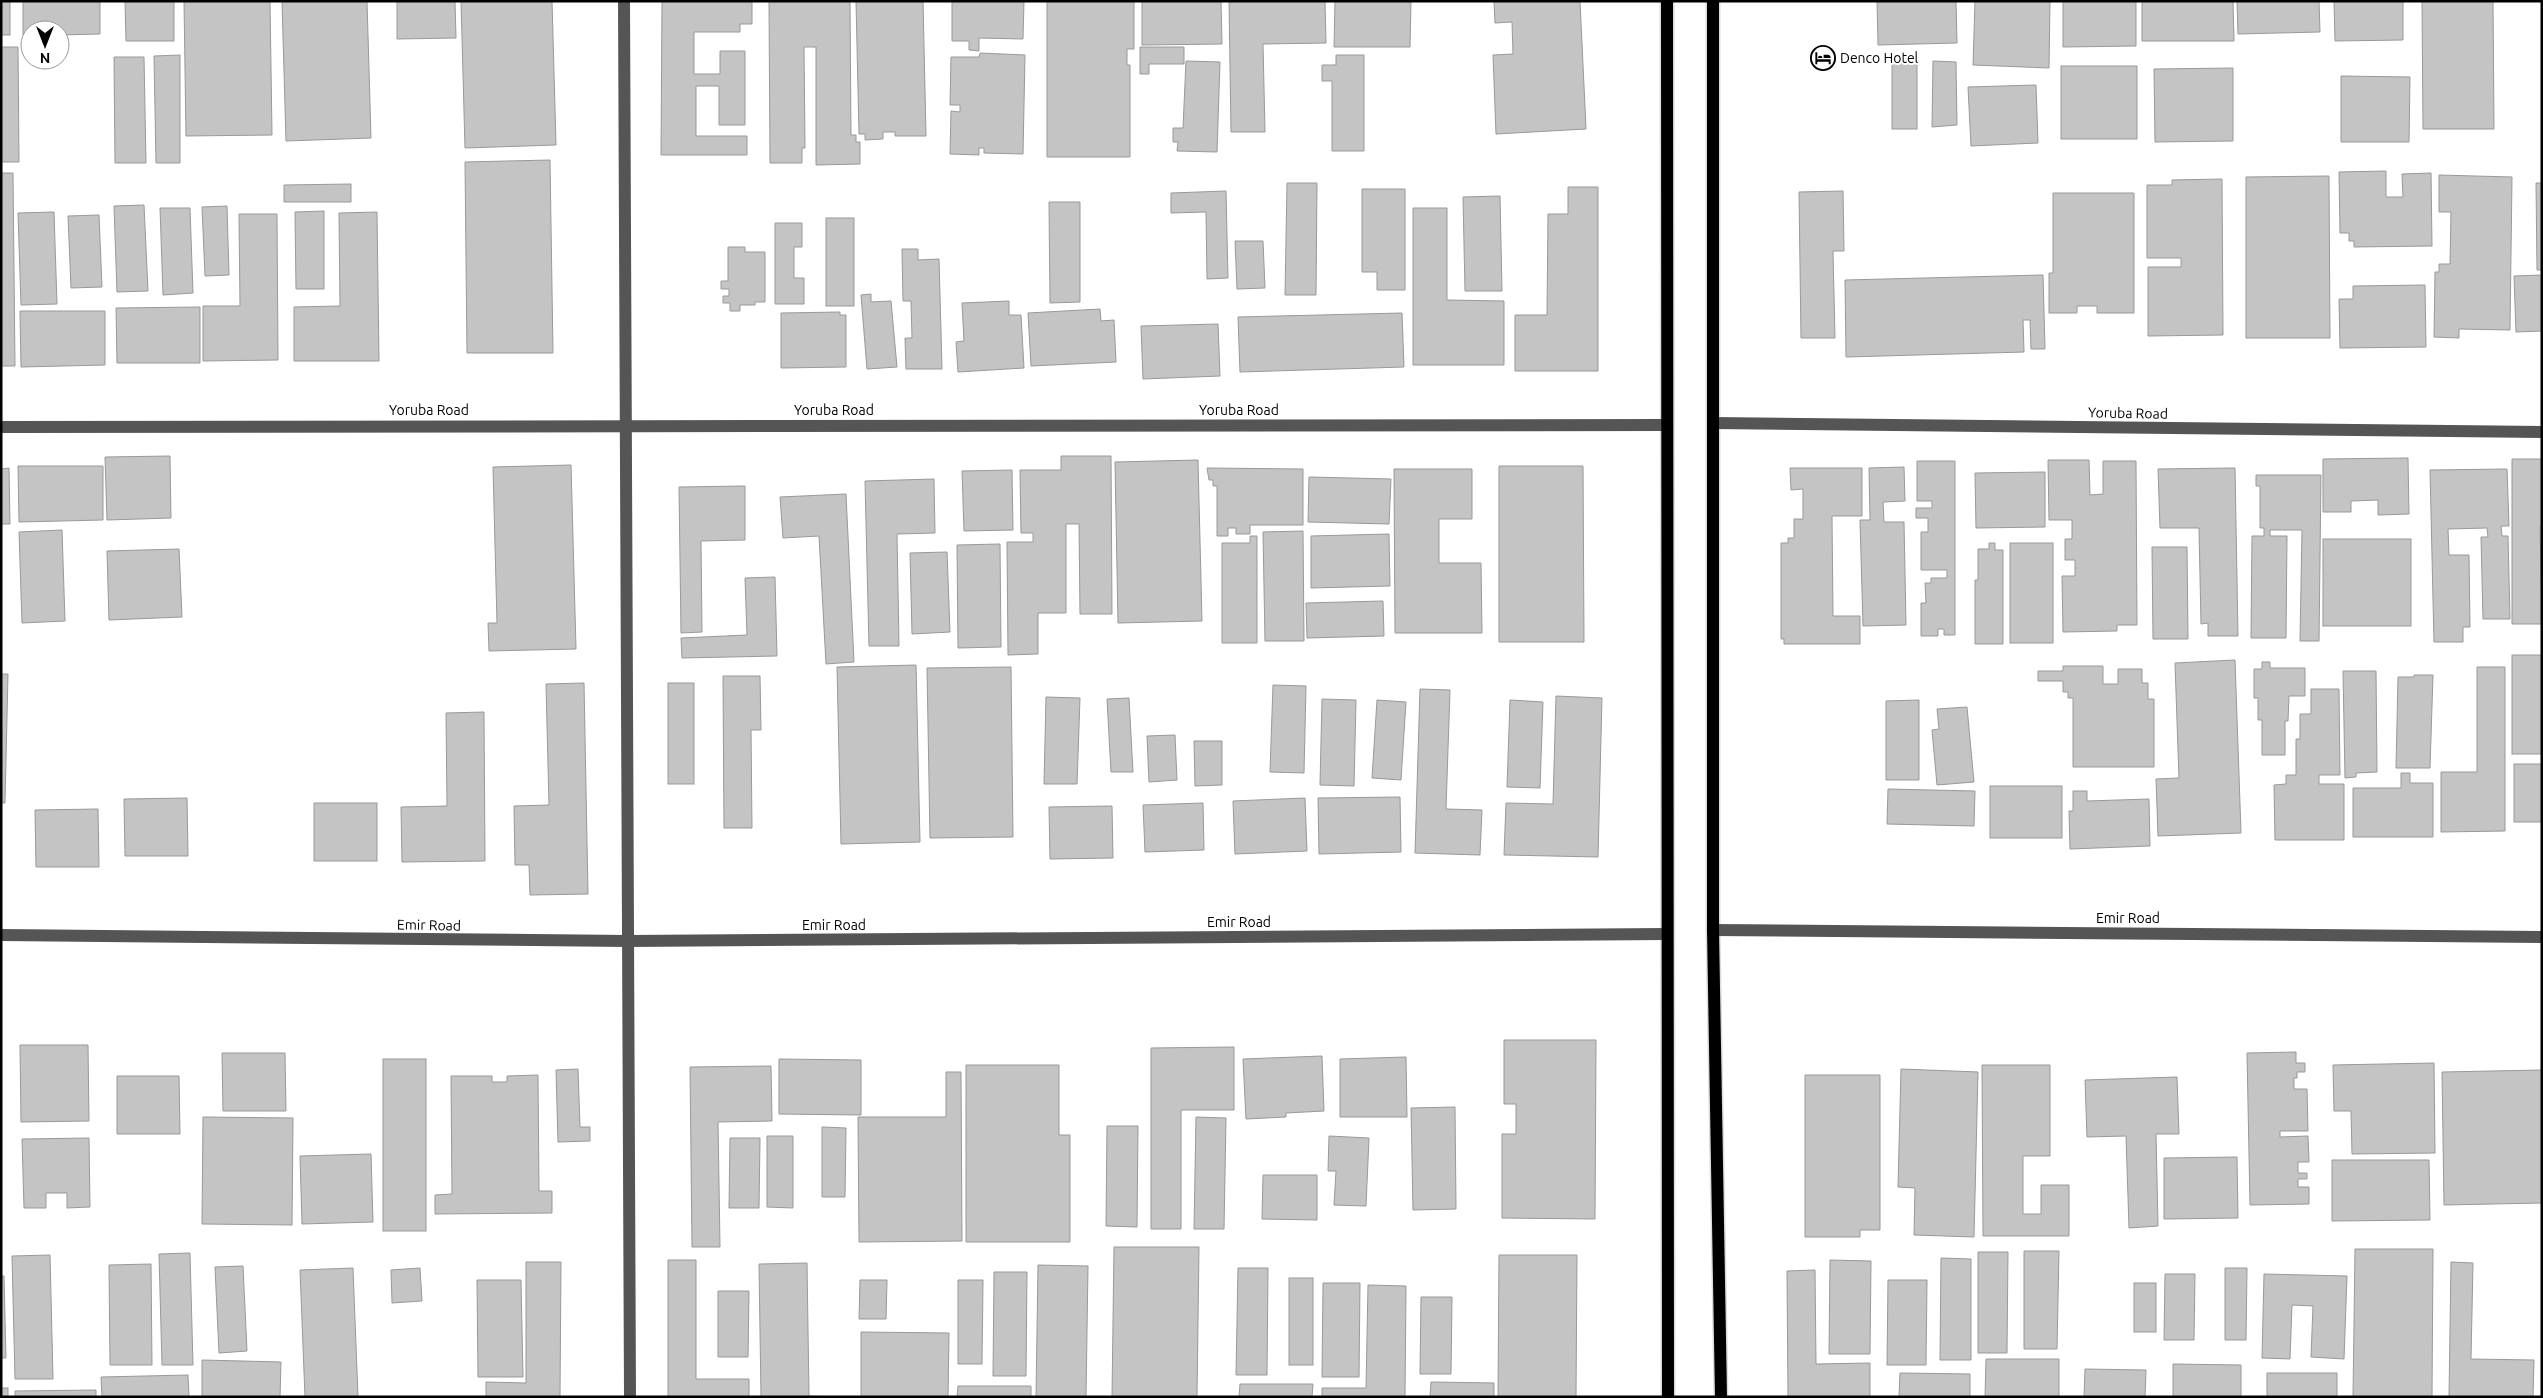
<svg xmlns="http://www.w3.org/2000/svg" width="2543" height="1398" font-family="Ubuntu,sans-serif">
  <style>
    .building { fill: #c4c4c4; stroke: #999 }
    .lines { fill: none; stroke-linecap: round; stroke-linejoin: round }
    .major-casing { stroke: #dbdbdb; stroke-width: 15 }
    .minor { stroke: #555; stroke-width: 12 }
    .major { stroke: #000; stroke-width: 12 }
    .labels { text-anchor: middle; stroke-width: 4; stroke-linejoin: round; paint-order: stroke }
    .poi-label { font-size: 14px; fill: #000; stroke: #fff; text-anchor: start }
    .street-label { font-size: 14px; fill: #000; stroke: #fff }
  </style>
  <rect width="100%" height="100%" fill="#fff"/>
  <!-- building -->
  <g class="building">
    <rect x="1" y="1" width="9" height="34"/>
    <polygon points="23,1 100,1 100,34 60,35 60,30 30,30 30,35 23,35"/>
    <polygon points="125,1 174,1 174,41 126,41"/>
    <polygon points="184,1 270,1 272,135 186,136"/>
    <polygon points="282,1 367,1 371,138 286,141"/>
    <polygon points="397,1 455,1 456,38 397,39"/>
    <polygon points="461,1 552,1 556,145 465,148"/>
    <polygon points="662,1 752,1 752,24 740,24 740,32 694,32 694,74 720,74 720,51 745,51 745,125 719,125 719,86 696,86 696,136 747,136 747,155 661,155"/>
    <polygon points="769,1 850,1 851,135 856,135 856,142 860,142 860,164 816,165 816,47 804,47 805,148 802,148 802,163 770,163"/>
    <polygon points="856,1 923,1 926,136 895,136 895,132 883,132 883,139 865,140 865,134 859,134"/>
    <polygon points="952,1 1024,1 1023,39 979,38 979,51 969,50 969,41 952,41"/>
    <polygon points="1047,1 1134,1 1134,49 1127,49 1127,65 1130,65 1130,157 1047,157"/>
    <polygon points="1142,1 1221,1 1222,44 1142,45"/>
    <polygon points="1229,1 1325,1 1326,43 1263,44 1265,132 1231,132"/>
    <polygon points="1335,1 1411,1 1410,47 1334,47"/>
    <polygon points="1494,1 1580,1 1586,129 1496,134 1493,55 1513,54 1512,22 1495,23"/>
    <polygon points="1877,1 1956,1 1957,43 1878,45"/>
    <polygon points="1975,1 2050,1 2049,68 1973,65"/>
    <polygon points="2063,1 2136,1 2136,46 2063,47"/>
    <polygon points="2142,1 2233,1 2234,41 2142,41"/>
    <polygon points="2237,1 2319,1 2320,32 2238,34"/>
    <polygon points="2334,1 2403,1 2403,40 2335,41"/>
    <polygon points="2422,1 2493,1 2494,129 2423,129"/>
    <polygon points="1,47 18,47 19,162 1,162"/>
    <polygon points="1140,47 1184,47 1184,64 1149,64 1149,74 1140,74"/>
    <polygon points="980,53 1025,55 1023,154 984,153 984,148 979,148 979,155 950,154 951,111 960,112 960,105 950,105 951,57 979,57"/>
    <polygon points="180,55 180,163 156,163 154,56"/>
    <polygon points="1336,55 1364,55 1364,151 1332,151 1332,81 1322,81 1322,65 1336,65"/>
    <polygon points="114,57 144,57 146,163 115,163"/>
    <polygon points="1186,61 1220,62 1217,152 1177,151 1178,142 1173,142 1173,128 1183,128"/>
    <polygon points="1933,61 1956,62 1957,125 1932,127"/>
    <rect x="1892" y="62" width="25" height="67"/>
    <rect x="2061" y="66" width="76" height="73"/>
    <polygon points="2233,68 2233,141 2155,142 2154,69"/>
    <polygon points="2341,76 2410,77 2409,142 2341,142"/>
    <polygon points="2036,85 2038,143 1971,146 1968,87"/>
    <polygon points="550,160 553,353 467,353 465,162"/>
    <polygon points="2386,171 2386,197 2403,197 2402,174 2431,173 2432,246 2354,247 2354,241 2349,241 2349,233 2340,233 2339,172"/>
    <polygon points="1,173 13,173 15,366 1,366"/>
    <polygon points="2439,175 2512,177 2510,330 2459,329 2459,338 2434,337 2435,272 2439,272 2439,264 2450,264 2451,212 2439,212"/>
    <polygon points="2329,176 2330,338 2246,338 2246,177"/>
    <polygon points="2222,179 2223,335 2148,336 2148,267 2181,267 2181,258 2147,258 2147,185 2172,185 2172,180"/>
    <polygon points="1287,183 1317,183 1316,295 1285,295"/>
    <polygon points="2536,183 2542,183 2542,270 2537,270"/>
    <polygon points="351,184 351,202 284,202 284,185"/>
    <polygon points="1568,187 1598,187 1598,371 1515,371 1515,315 1547,315 1548,214 1568,214"/>
    <polygon points="1362,189 1405,189 1405,290 1377,290 1377,272 1362,272"/>
    <polygon points="1226,191 1228,278 1207,279 1206,212 1171,213 1171,193"/>
    <polygon points="1843,191 1844,251 1833,251 1835,338 1801,338 1799,192"/>
    <polygon points="2053,193 2134,193 2134,313 2097,313 2097,306 2077,306 2077,313 2049,313 2049,273 2053,273"/>
    <polygon points="1500,196 1502,291 1465,291 1463,197"/>
    <polygon points="1049,202 1080,202 1080,302 1050,303"/>
    <polygon points="144,205 148,291 117,292 114,206"/>
    <polygon points="227,206 229,275 205,276 202,207"/>
    <polygon points="160,208 190,208 193,293 163,295"/>
    <polygon points="1413,208 1447,208 1447,300 1504,301 1504,365 1413,365"/>
    <polygon points="324,211 324,289 296,289 295,212"/>
    <polygon points="54,212 57,304 21,305 18,213"/>
    <polygon points="377,212 379,361 294,361 294,307 340,306 339,213"/>
    <polygon points="239,214 277,214 278,360 203,361 203,306 240,306"/>
    <polygon points="99,215 102,287 71,288 68,216"/>
    <rect x="826" y="218" width="28" height="88"/>
    <polygon points="775,223 802,223 802,247 794,247 794,278 804,278 804,304 775,304"/>
    <polygon points="1235,241 1263,241 1265,288 1237,289"/>
    <polygon points="728,247 745,247 745,252 765,252 765,302 755,302 755,305 740,305 740,311 730,311 730,303 723,303 723,296 729,296 729,289 721,289 721,281 728,281"/>
    <polygon points="902,249 918,249 918,260 939,259 942,369 906,369 905,338 912,338 911,301 903,301"/>
    <polygon points="2043,275 2045,349 2031,349 2030,320 2023,320 2024,352 1846,357 1845,280"/>
    <polygon points="2542,275 2542,331 2516,332 2514,276"/>
    <polygon points="2425,285 2426,347 2340,348 2339,299 2353,299 2353,286"/>
    <polygon points="871,294 871,302 891,301 897,367 867,369 861,295"/>
    <polygon points="1009,301 1009,315 1021,315 1024,368 958,372 956,342 964,341 962,303"/>
    <polygon points="200,307 200,363 117,363 116,308"/>
    <polygon points="1100,309 1101,321 1114,320 1116,362 1031,366 1028,313"/>
    <polygon points="20,311 105,311 105,365 21,367"/>
    <polygon points="840,312 840,315 846,315 846,367 781,368 781,313"/>
    <polygon points="1402,313 1404,367 1240,372 1238,317"/>
    <polygon points="1218,324 1220,376 1143,379 1141,326"/>
    <polygon points="170,456 171,518 107,520 105,457"/>
    <polygon points="1061,456 1111,456 1112,614 1080,614 1079,524 1066,524 1066,613 1038,613 1038,654 1008,655 1007,542 1033,542 1033,533 1021,533 1020,470 1061,470"/>
    <polygon points="2408,458 2409,514 2378,515 2378,500 2351,501 2351,512 2323,512 2323,459"/>
    <polygon points="2512,459 2542,459 2542,526 2540,526 2542,624 2512,624"/>
    <polygon points="1198,460 1202,621 1118,623 1115,462"/>
    <polygon points="2048,460 2089,460 2090,495 2103,494 2103,461 2136,461 2137,625 2117,625 2117,631 2063,632 2062,576 2075,576 2075,560 2065,560 2065,539 2072,539 2072,520 2049,520"/>
    <polygon points="1917,461 1955,461 1955,635 1944,635 1944,629 1938,629 1938,636 1921,636 1921,603 1926,603 1925,583 1931,583 1931,578 1947,578 1947,570 1921,570 1921,532 1928,532 1928,518 1916,518 1916,508 1932,508 1932,501 1917,501"/>
    <polygon points="571,465 576,649 489,651 488,623 497,623 493,467"/>
    <polygon points="18,466 103,466 103,520 19,522"/>
    <polygon points="1499,466 1583,466 1584,642 1499,642"/>
    <polygon points="1904,467 1905,501 1883,502 1884,522 1904,522 1906,625 1863,626 1860,520 1870,520 1869,468"/>
    <polygon points="9,468 10,524 1,524 1,469"/>
    <polygon points="1207,468 1303,469 1303,525 1250,525 1250,534 1236,534 1236,528 1228,528 1228,536 1217,536 1217,486 1213,486 1213,480 1209,480"/>
    <polygon points="1790,468 1862,468 1862,516 1832,516 1833,616 1860,616 1860,644 1784,644 1784,639 1781,639 1781,543 1788,543 1788,538 1794,538 1794,519 1803,519 1803,489 1791,490"/>
    <polygon points="2235,468 2238,636 2208,636 2208,623 2201,624 2199,528 2160,528 2158,469"/>
    <polygon points="1394,469 1472,469 1472,519 1439,519 1439,563 1481,563 1482,633 1395,633"/>
    <polygon points="2507,469 2509,526 2501,526 2502,536 2508,536 2510,619 2483,619 2481,537 2488,537 2487,528 2448,529 2449,555 2469,555 2470,627 2463,627 2463,642 2434,642 2430,470"/>
    <polygon points="1012,470 1013,530 964,531 962,471"/>
    <polygon points="2045,472 2045,527 1976,528 1975,473"/>
    <polygon points="2256,475 2321,475 2319,641 2300,641 2302,530 2270,530 2270,536 2287,536 2286,638 2251,638 2252,536 2264,536 2264,528 2260,528 2260,486 2256,486"/>
    <polygon points="1309,477 1391,479 1389,524 1308,522"/>
    <polygon points="934,479 935,533 897,534 899,646 869,646 865,481"/>
    <polygon points="745,486 745,540 701,541 702,632 681,633 679,487"/>
    <polygon points="846,494 854,662 826,664 819,536 783,538 780,497"/>
    <polygon points="62,530 65,621 22,623 19,532"/>
    <polygon points="1303,531 1304,641 1265,641 1263,532"/>
    <polygon points="1389,534 1390,586 1311,588 1311,536"/>
    <polygon points="1250,536 1257,536 1257,643 1222,643 1222,543 1250,543"/>
    <rect x="2323" y="539" width="88" height="87"/>
    <polygon points="1989,543 1995,543 1995,550 2003,550 2003,644 1975,644 1975,580 1978,580 1978,549 1989,549"/>
    <rect x="2010" y="543" width="43" height="100"/>
    <polygon points="1000,544 1001,647 958,648 957,545"/>
    <polygon points="2152,547 2187,547 2188,639 2153,639"/>
    <polygon points="179,549 182,617 109,620 107,551"/>
    <polygon points="947,552 950,632 912,634 910,553"/>
    <polygon points="775,577 777,656 682,658 681,638 747,635 745,578"/>
    <polygon points="1383,601 1384,636 1307,638 1306,603"/>
    <rect x="2512" y="655" width="30" height="99"/>
    <polygon points="2235,660 2241,833 2158,836 2156,779 2179,778 2175,663"/>
    <polygon points="2262,662 2270,662 2270,668 2305,668 2305,696 2289,696 2288,721 2285,721 2285,755 2262,755 2262,720 2258,720 2258,698 2254,698 2254,669 2262,669"/>
    <polygon points="916,665 920,842 841,844 837,667"/>
    <polygon points="2063,666 2103,666 2103,684 2118,684 2118,669 2142,669 2142,683 2148,683 2148,699 2154,699 2154,767 2073,767 2073,698 2068,698 2068,692 2063,692 2063,681 2038,681 2038,671 2063,671"/>
    <polygon points="1011,667 1013,837 930,838 927,668"/>
    <polygon points="2477,667 2505,667 2505,831 2441,832 2441,772 2477,772"/>
    <polygon points="2343,671 2376,671 2377,772 2356,773 2356,777 2345,778"/>
    <polygon points="1,674 8,674 5,803 1,803"/>
    <polygon points="2414,675 2433,675 2430,768 2396,768 2398,677 2414,677"/>
    <polygon points="723,676 760,676 761,730 751,730 752,828 724,828"/>
    <polygon points="584,683 588,894 530,895 529,865 515,865 514,806 549,805 546,684"/>
    <rect x="668" y="683" width="26" height="101"/>
    <polygon points="1273,685 1306,686 1304,773 1270,772"/>
    <polygon points="1420,689 1450,690 1446,809 1482,810 1480,855 1415,853"/>
    <polygon points="2311,689 2339,689 2340,775 2319,775 2319,784 2344,784 2344,840 2275,840 2274,785 2286,784 2286,775 2296,775 2296,739 2300,739 2300,714 2311,714"/>
    <polygon points="1556,696 1602,698 1598,857 1504,855 1506,803 1553,804"/>
    <polygon points="1046,697 1080,698 1077,784 1044,784"/>
    <polygon points="1129,698 1133,772 1111,772 1107,699"/>
    <polygon points="1322,699 1356,700 1354,786 1320,785"/>
    <polygon points="1377,700 1406,702 1401,780 1372,778"/>
    <polygon points="1510,700 1543,702 1540,788 1507,787"/>
    <polygon points="1919,700 1919,780 1886,780 1886,701"/>
    <polygon points="1967,707 1974,782 1937,785 1932,730 1939,729 1937,709"/>
    <polygon points="484,712 485,861 402,862 401,807 447,806 446,713"/>
    <polygon points="1175,735 1177,780 1149,782 1147,736"/>
    <polygon points="1194,741 1222,741 1222,785 1195,786"/>
    <rect x="2514" y="764" width="28" height="58"/>
    <polygon points="2401,773 2410,773 2410,783 2433,783 2433,837 2353,837 2353,788 2401,788"/>
    <rect x="1990" y="786" width="72" height="52"/>
    <polygon points="1888,789 1975,791 1974,826 1887,824"/>
    <polygon points="2073,791 2087,791 2087,801 2149,799 2150,846 2070,849 2069,811 2073,811"/>
    <polygon points="1400,797 1401,852 1319,854 1318,798"/>
    <polygon points="187,798 188,856 125,856 124,799"/>
    <polygon points="1305,798 1307,851 1235,854 1233,801"/>
    <rect x="314" y="803" width="63" height="58"/>
    <polygon points="1203,803 1204,850 1145,852 1143,805"/>
    <polygon points="1112,806 1113,858 1050,859 1049,807"/>
    <polygon points="98,809 99,867 36,867 35,810"/>
    <polygon points="1504,1040 1596,1040 1595,1219 1502,1218 1502,1134 1516,1134 1516,1104 1504,1104"/>
    <polygon points="20,1045 88,1045 89,1121 21,1122"/>
    <polygon points="1234,1047 1234,1110 1181,1110 1181,1229 1151,1229 1151,1048"/>
    <polygon points="2296,1052 2296,1063 2305,1063 2305,1072 2297,1072 2297,1078 2294,1078 2294,1089 2307,1089 2308,1131 2280,1131 2280,1137 2308,1136 2309,1162 2298,1162 2298,1173 2307,1173 2307,1179 2298,1179 2298,1187 2309,1187 2309,1204 2250,1205 2247,1053"/>
    <polygon points="222,1053 285,1053 286,1111 223,1111"/>
    <polygon points="1322,1056 1324,1111 1286,1113 1286,1117 1246,1119 1243,1059"/>
    <polygon points="1406,1057 1407,1117 1340,1117 1340,1059"/>
    <rect x="383" y="1059" width="43" height="172"/>
    <polygon points="779,1059 861,1060 861,1115 779,1114"/>
    <polygon points="2434,1063 2435,1153 2352,1154 2351,1111 2334,1111 2333,1065"/>
    <polygon points="966,1065 1059,1065 1059,1135 1070,1135 1070,1242 966,1242"/>
    <polygon points="1982,1065 2050,1065 2050,1156 2023,1156 2023,1214 2041,1214 2041,1185 2069,1185 2069,1236 1983,1236"/>
    <polygon points="771,1066 772,1121 718,1122 720,1247 692,1247 690,1067"/>
    <polygon points="578,1069 580,1127 590,1127 590,1141 558,1142 556,1070"/>
    <polygon points="1901,1069 1978,1072 1974,1237 1914,1235 1915,1188 1898,1187"/>
    <polygon points="2542,1070 2542,1203 2444,1205 2442,1072"/>
    <polygon points="946,1072 961,1072 962,1241 859,1242 858,1117 946,1117"/>
    <polygon points="538,1075 539,1191 552,1191 552,1213 435,1214 435,1195 452,1194 451,1076 492,1076 492,1082 507,1082 507,1076"/>
    <polygon points="1805,1075 1880,1075 1880,1230 1860,1230 1860,1237 1805,1237"/>
    <polygon points="117,1076 179,1076 180,1134 117,1134"/>
    <polygon points="2177,1077 2179,1134 2156,1134 2158,1226 2129,1228 2126,1136 2087,1137 2085,1080"/>
    <polygon points="1455,1107 1456,1209 1413,1210 1411,1108"/>
    <polygon points="203,1117 293,1118 292,1225 202,1224"/>
    <polygon points="1196,1117 1226,1118 1224,1229 1194,1229"/>
    <polygon points="1107,1126 1138,1126 1137,1227 1106,1226"/>
    <polygon points="822,1127 846,1128 845,1197 822,1197"/>
    <polygon points="767,1136 793,1136 793,1208 767,1207"/>
    <polygon points="1329,1136 1369,1138 1366,1206 1334,1205 1336,1171 1328,1171"/>
    <polygon points="89,1138 90,1207 67,1208 67,1193 46,1193 46,1208 24,1208 22,1139"/>
    <polygon points="730,1138 760,1138 759,1208 729,1208"/>
    <polygon points="371,1154 373,1222 302,1224 300,1156"/>
    <polygon points="2237,1157 2238,1218 2164,1219 2164,1158"/>
    <polygon points="2332,1160 2429,1160 2430,1220 2332,1221"/>
    <polygon points="1263,1175 1317,1175 1317,1220 1262,1219"/>
    <polygon points="1114,1247 1199,1247 1197,1397 1112,1397"/>
    <polygon points="2355,1249 2433,1249 2432,1397 2353,1397"/>
    <polygon points="2024,1251 2059,1251 2057,1349 2024,1349"/>
    <polygon points="1978,1252 2008,1252 2007,1353 1978,1353"/>
    <polygon points="190,1253 193,1365 162,1365 159,1254"/>
    <polygon points="50,1255 53,1379 15,1379 12,1256"/>
    <polygon points="1499,1255 1577,1255 1576,1397 1498,1397"/>
    <polygon points="1941,1258 1971,1259 1971,1360 1940,1360"/>
    <polygon points="668,1260 696,1260 696,1379 749,1379 749,1397 668,1397"/>
    <polygon points="1830,1260 1871,1261 1870,1354 1829,1354"/>
    <polygon points="526,1262 561,1262 560,1397 486,1397 486,1382 526,1383"/>
    <polygon points="2451,1262 2473,1263 2471,1359 2534,1360 2533,1397 2449,1397"/>
    <polygon points="807,1263 809,1396 842,1397 761,1397 759,1264"/>
    <polygon points="151,1264 152,1365 110,1365 109,1265"/>
    <polygon points="1038,1265 1088,1266 1086,1397 1036,1397"/>
    <polygon points="243,1266 247,1351 219,1353 215,1267"/>
    <polygon points="353,1268 358,1397 305,1397 300,1270"/>
    <polygon points="420,1268 422,1301 392,1303 391,1270"/>
    <polygon points="1238,1268 1268,1268 1267,1375 1236,1375"/>
    <polygon points="2225,1268 2247,1268 2246,1340 2225,1340"/>
    <polygon points="1815,1270 1816,1364 1870,1363 1870,1397 1788,1397 1787,1271"/>
    <polygon points="994,1272 1027,1272 1026,1376 993,1376"/>
    <polygon points="2165,1274 2195,1274 2194,1340 2164,1340"/>
    <polygon points="2264,1274 2347,1276 2344,1359 2311,1357 2313,1306 2292,1305 2290,1359 2262,1358"/>
    <polygon points="1,1276 4,1276 6,1358 1,1358"/>
    <rect x="1289" y="1278" width="24" height="87"/>
    <polygon points="477,1280 521,1280 523,1377 478,1377"/>
    <polygon points="860,1280 887,1280 886,1319 859,1319"/>
    <polygon points="958,1280 983,1280 982,1364 958,1364"/>
    <polygon points="1888,1280 1927,1280 1926,1365 1887,1365"/>
    <polygon points="1323,1283 1360,1283 1359,1377 1322,1377"/>
    <rect x="2134" y="1283" width="22" height="49"/>
    <polygon points="1368,1285 1406,1286 1405,1397 1322,1397 1322,1388 1366,1388"/>
    <polygon points="718,1291 749,1291 748,1357 718,1357"/>
    <polygon points="1421,1297 1452,1297 1451,1374 1420,1374"/>
    <polygon points="861,1332 949,1333 948,1397 861,1397"/>
    <polygon points="1986,1359 2059,1359 2059,1397 1985,1397"/>
    <polygon points="202,1360 281,1362 280,1397 202,1397"/>
    <polygon points="2173,1364 2241,1365 2241,1397 2173,1397"/>
    <polygon points="2085,1369 2146,1370 2145,1397 2084,1397"/>
    <polygon points="1900,1373 1970,1374 1970,1397 1899,1397"/>
    <rect x="2267" y="1373" width="70" height="24"/>
    <polygon points="188,1375 189,1397 102,1397 101,1377"/>
    <polygon points="1431,1382 1494,1383 1494,1397 1430,1397"/>
    <polygon points="1240,1384 1313,1384 1312,1397 1239,1397"/>
    <polygon points="958,1386 1031,1386 1031,1397 957,1397"/>
    <rect x="1" y="1388" width="7" height="9"/>
    <polygon points="96,1390 96,1397 15,1397 15,1391"/>
  </g>
  <g class="lines">
    <defs>
      <g id="major">
        <polyline points="1667,1 1668,1397"/>
        <polyline points="1713,1 1713,930 1721,1397"/>
      </g>
    </defs>
    <!-- major casing -->
    <use href="#major" class="major-casing"/>
    <!-- minor -->
    <g class="minor">
      <polyline points="624,1 630,1397"/>
      <polyline points="1713,423 2542,432"/>
      <polyline points="1,427 1667,425"/>
      <polyline points="1713,930 2542,937"/>
      <polyline points="1,935 628,941 1667,934"/>
    </g>
    <!-- major -->
    <use href="#major" class="major"/>
  </g>
  <!-- icons -->
  <defs>
    <symbol id="hotel-ring" viewBox="-11 -11 22 22"><circle r="9.5" fill="#fff" stroke="#000" stroke-width="1.5"/><path d="M-6-4.5h1.5V1H6V5H4.5V3h-9V5H-6ZM-4 0a1.8 1.8 0 1 1 3.6 0ZM.5 0V-2.5h3Q6-2.5 6 0Z" fill="#000"/></symbol>
  </defs>
  <g fill-rule="evenodd">
    <use href="#hotel-ring" x="1809" y="44" width="28" height="28"/>
  </g>
  <g class="labels">
    <!-- poi labels -->
    <g class="poi-label">
      <text x="1840" y="63">Denco Hotel</text>
    </g>
    <!-- street labels -->
    <g class="street-label">
      <text x="429" y="415">Yoruba Road</text>
      <text x="834" y="415">Yoruba Road</text>
      <text x="1239" y="415">Yoruba Road</text>
      <text transform="translate(2128 413) rotate(1)" y="5">Yoruba Road</text>
      <text x="2128" y="923">Emir Road</text>
      <text x="1239" y="927">Emir Road</text>
      <text transform="translate(429 925) rotate(1)" y="5">Emir Road</text>
      <text x="834" y="930">Emir Road</text>
    </g>
  </g>
  <!-- border -->
  <rect width="2543" height="1398" fill="none" stroke="#000000" stroke-width="5"/>
  <!-- north arrow -->
  <g transform="translate(45 45) rotate(180)"><circle r="24" fill="#ffffff" stroke="#999999"/>
  <path d="M0-4L9 19L0 12L-9 19Z" fill="#000000"/>
  <text y="-8" font-size="14" font-weight="bold" text-anchor="middle" fill="#000000">N</text>
  </g>
</svg>
